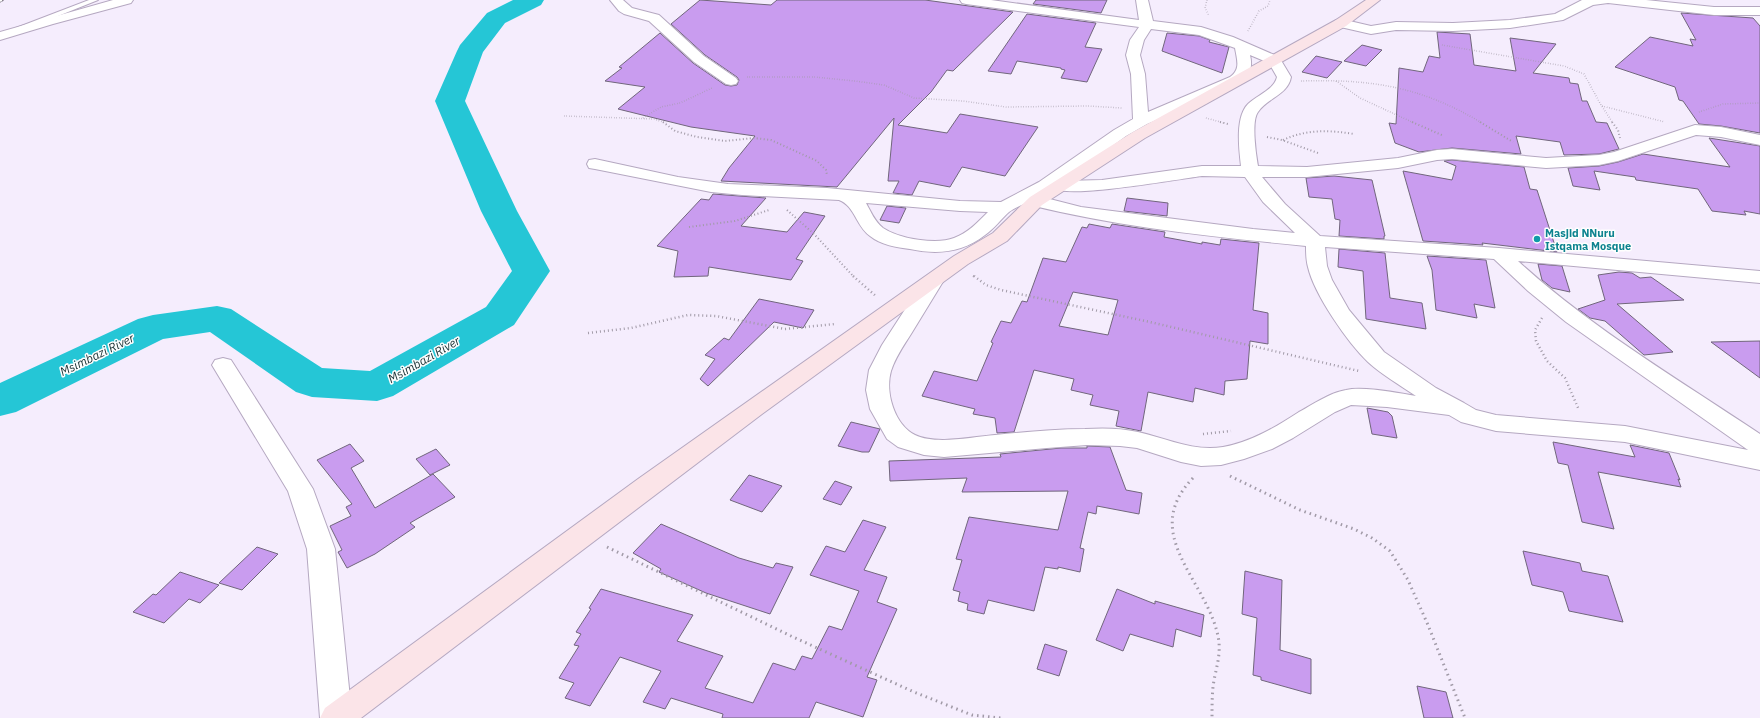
<svg xmlns="http://www.w3.org/2000/svg" width="1760" height="718" font-family="'IBM Plex Sans',sans-serif">
  <style>
    .lines { fill: none; stroke-linecap: round; stroke-linejoin: round }
    .river { fill: #25c6d6; fill-rule: evenodd }
    .building { fill: #c99cef; stroke: #71667c; fill-rule: evenodd }
    .lane-casing { stroke: #b5a8c1; stroke-width: 2 }
    .street-casing { stroke: #b5a8c1; stroke-width: 2 }
    .secondary-casing { stroke: #b5a8c1; stroke-width: 2 }
    .path-far3 { stroke: #a19aa7; stroke-width: 1.5; stroke-dasharray: 0.5 2; stroke-linecap: butt }
    .path-far2 { stroke: #a19aa7; stroke-width: 2; stroke-dasharray: 1 2.5; stroke-linecap: butt }
    .path-far1 { stroke: #a19aa7; stroke-width: 2.5; stroke-dasharray: 1 3; stroke-linecap: butt }
    .path { stroke: #a19aa7; stroke-width: 3; stroke-dasharray: 1.5 4; stroke-linecap: butt }
    .lane { fill: #fff; fill-rule: evenodd }
    .street { fill: #fff; fill-rule: evenodd }
    .secondary { fill: #fbe4e8; fill-rule: evenodd }
    .rail-casing { stroke: #635d68; stroke-width: 3 }
    .rail { stroke: #fefefe; stroke-width: 2; stroke-dasharray: 5.5; stroke-linecap: butt }
    .culture-dot { fill: #0f9aa8; stroke: #fefefe; stroke-width: 1.5 }
    .labels { text-anchor: middle; stroke-width: 3; stroke-linejoin: round; paint-order: stroke }
    .culture-label { font-size: 11px; font-weight: bold; fill: #0d838f; stroke: #fefefe; text-anchor: start }
    .water-label { font-size: 12px; font-style: italic; fill: #152e31; stroke: #fefefe }
  </style>
  <rect width="100%" height="100%" fill="#f5edfd"/>
  <g class="lines">
    <!-- river -->
    <polygon class="river" points="513,0 544,0 541,5 505,23 483,52 465,101 517,211 550,271 514,325 393,396 377,401 312,397 296,392 210,332 163,339 16,412 0,416 0,383 138,319 153,315 217,306 231,309 322,368 370,371 486,307 512,271 481,211 435,101 457,51 460,45 487,13"/>
  </g>
  <!-- building -->
  <g class="building">
    <polygon points="700,0 771,5 777,0 925,0 1013,12 953,71 947,70 931,92 898,125 947,133 960,114 1038,127 1005,176 962,167 950,187 919,181 912,195 893,193 899,181 888,181 894,118 837,187 721,181 729,168 755,136 691,127 618,109 645,87 605,81 622,68 619,67 660,33 693,63 725,85 731,86 737,85 739,80 737,77 705,55 671,24"/>
    <polygon points="1036,0 1107,0 1101,13 1033,4"/>
    <polygon points="1681,13 1753,18 1760,26 1760,133 1721,126 1699,124 1683,101 1679,100 1675,87 1615,67 1650,37 1693,46 1690,39 1696,40"/>
    <polygon points="1027,14 1096,23 1085,47 1102,49 1087,82 1061,78 1065,70 1061,69 1061,68 1017,61 1011,74 988,71"/>
    <polygon points="1437,32 1470,34 1474,65 1516,71 1510,38 1556,44 1533,73 1569,78 1570,83 1578,84 1582,101 1587,101 1596,122 1607,123 1619,149 1599,154 1564,155 1560,142 1516,136 1521,154 1452,148 1419,152 1395,143 1389,123 1396,124 1399,68 1423,72 1429,56 1440,58"/>
    <polygon points="1167,33 1199,36 1210,40 1209,42 1229,47 1222,73 1162,51"/>
    <polygon points="1362,45 1382,50 1366,66 1344,61"/>
    <polygon points="1316,56 1342,62 1327,78 1302,72"/>
    <polygon points="1709,138 1760,146 1760,214 1744,211 1746,215 1712,211 1698,189 1636,180 1635,177 1594,171 1600,190 1573,186 1568,168 1599,166 1618,162 1643,154 1730,167"/>
    <polygon points="1452,160 1524,167 1530,189 1537,190 1557,252 1482,243 1483,245 1423,241 1403,171 1452,180 1456,166 1444,161"/>
    <polygon points="1334,176 1372,180 1385,236 1384,236 1384,239 1339,236 1340,220 1335,219 1332,199 1309,197 1306,178"/>
    <polygon points="713,194 766,198 741,226 787,232 804,212 825,216 796,259 803,261 791,280 709,267 708,276 674,277 678,251 657,246 701,199 709,200"/>
    <polygon points="1127,198 1168,203 1167,216 1124,211"/>
    <polygon points="887,206 906,208 899,223 880,220"/>
    <path d="M1089,224l21,4 2,-4 53,8 -1,5 38,7v-2l18,3 1,-6 38,4 -6,67 15,3v31l-18,-3 -3,38 -22,2 -1,14 -29,-7 -2,14 -45,-10 -7,39 -25,-5 3,-15 -29,-6 3,-10 -22,-5 3,-11 -40,-9 -20,62 -17,1 -2,-15 -22,-4 2,-5 -53,-13 12,-25 43,10 16,-38 -2,-1 10,-21 10,2 11,-22 5,1 16,-44 23,4 16,-35 5,1zM1073,292l45,8 -10,35 -49,-9z"/>
    <polygon points="1339,249 1385,253 1390,298 1422,303 1426,329 1366,319 1363,271 1338,267"/>
    <polygon points="1427,256 1486,260 1495,308 1474,304 1477,318 1436,310 1432,270"/>
    <polygon points="1538,264 1562,266 1570,292 1552,288 1542,280"/>
    <polygon points="1619,272 1632,273 1640,278 1651,277 1684,300 1617,304 1673,352 1644,355 1605,321 1590,318 1578,309 1605,300 1598,275"/>
    <polygon points="759,299 814,310 803,328 774,322 708,386 700,379 715,359 705,355 724,338 729,340"/>
    <polygon points="1760,341 1760,378 1711,342"/>
    <polygon points="1367,408 1388,412 1392,416 1397,438 1372,434"/>
    <polygon points="851,422 880,429 869,452 862,452 838,446"/>
    <polygon points="1553,442 1635,457 1630,445 1669,453 1680,480 1678,479 1681,487 1598,472 1614,529 1582,522 1568,465 1558,463"/>
    <polygon points="350,444 364,461 351,468 375,508 433,474 455,497 410,523 415,527 375,554 347,568 338,552 342,550 330,526 351,516 346,507 352,504 317,460"/>
    <polygon points="1087,446 1110,447 1126,490 1142,493 1139,514 1097,506 1096,514 1088,512 1080,548 1084,549 1080,572 1058,567 1058,569 1045,567 1034,611 988,600 984,614 967,610 968,604 958,601 960,592 953,590 962,560 956,559 969,517 1058,530 1068,491 962,492 967,478 890,481 889,461 1001,457 1000,454 1061,448 1087,448"/>
    <polygon points="436,449 450,465 430,475 416,459"/>
    <polygon points="749,475 782,486 762,512 730,500"/>
    <polygon points="835,481 852,487 841,505 823,499"/>
    <polygon points="863,520 886,527 864,570 887,577 877,602 897,609 867,677 877,680 863,717 816,702 809,718 722,718 723,714 671,698 665,709 643,702 661,671 620,657 590,706 565,698 574,683 559,678 579,646 574,645 581,634 576,632 591,609 589,608 601,589 693,615 677,641 723,656 705,688 753,703 773,663 795,670 802,656 812,659 829,626 842,630 859,591 810,575 826,546 845,552"/>
    <polygon points="661,524 739,558 773,568 776,563 793,567 770,614 706,593 659,572 661,569 633,553"/>
    <polygon points="257,547 278,554 242,590 219,583"/>
    <polygon points="1523,551 1580,563 1582,571 1608,576 1623,622 1569,611 1563,592 1532,585"/>
    <polygon points="1245,571 1282,580 1280,650 1311,659 1311,694 1261,680 1261,677 1253,675 1257,618 1242,614"/>
    <polygon points="180,572 219,585 200,603 189,599 164,623 133,612 153,594 156,595"/>
    <polygon points="1117,589 1155,604 1155,601 1204,615 1201,637 1176,629 1173,647 1130,634 1123,651 1096,640"/>
    <polygon points="1045,644 1067,651 1059,676 1037,669"/>
    <polygon points="1417,686 1446,692 1453,718 1424,718"/>
  </g>
  <g class="lines">
    <defs>
      <polygon id="lane" points="89,0 98,0 23,30 16,28"/>
      <g id="street">
        <polygon points="113,0 133,0 131,3 53,24 0,40 0,32"/>
        <polygon points="610,0 623,0 632,8 659,15 704,56 736,78 738,81 736,84 731,85 726,84 694,62 649,21 624,14 619,11"/>
        <path d="M960,0h31l148,20 -3,-20h12l5,21 48,6 32,10 46,20 12,20c-3,18 -24,21 -33,35 -7,9 -2,43 0,54l49,1 91,-9 39,-8 15,-1 94,9 53,-3 15,-3 81,-27 26,2 39,8v10l-39,-8 -25,-2 -78,26 -19,4 -53,3 -94,-9 -15,1 -39,8 -91,9h-45l23,27 35,32 179,12 261,23v12l-242,-22c73,67 160,118 242,173v36l-135,-28 -129,-11 -35,-9 -12,-7 -62,-8 -36,-2 -16,7 -42,26 -21,11 -28,10 -23,6 -20,1 -20,-4 -44,-14 -17,-2 -33,-1 -40,3 -103,9 -20,-2 -26,-8 -11,-8 -17,-30 -4,-19 3,-20 13,-25 42,-65 3,-4 7,-2 7,2 3,4c-11,18 -22,36 -33,54 -7,11 -16,24 -20,37 -6,21 3,53 24,64 20,10 57,2 80,0 30,-3 60,-6 90,-6 17,-1 36,-1 53,3 28,6 55,20 85,15 28,-5 53,-20 76,-35 15,-8 30,-19 47,-22 17,-4 52,3 70,6 -16,-11 -34,-21 -48,-34 -20,-19 -54,-68 -60,-95 -2,-7 -2,-15 -2,-21 -91,-9 -188,-19 -276,-41l-2,-3c-6,3 -14,6 -19,10 -8,7 -15,17 -24,23 -23,18 -48,20 -75,14 -14,-2 -29,-4 -40,-13 -14,-10 -15,-30 -31,-36l-97,-5 -31,-3 -116,-23 -6,-1 -2,-4 2,-4 6,-1 83,18 50,7 99,4 133,13 41,1 38,-20 75,-52 19,-11 -2,-45 -5,-19 4,-15 9,-13 -173,-23 -4,-1zM1151,29l48,6 36,13c2,12 6,21 -5,29l-82,35 -3,-38 -5,-19 4,-15zM1250,55l19,8 8,14c-3,13 -20,18 -29,27 -13,13 -9,45 -7,62h-39l-100,14 -38,1 62,-45 21,-12 93,-41c10,-8 13,-16 10,-28zM1202,176l43,1 18,25 32,31 -42,-4 -172,-22 -43,-11 16,-8c12,11 126,-9 148,-12zM866,203l94,8 28,1c-10,10 -20,21 -34,26 -17,7 -55,1 -71,-10 -8,-6 -12,-16 -17,-25zM1325,247l169,12 34,32 38,31 182,128 -123,-24 -129,-11 -20,-5 -12,-7 -28,-15 -52,-36 -35,-42 -17,-30 -5,-14z"/>
        <polygon points="1582,0 1646,0 1714,7 1760,7 1760,15 1714,15 1608,3 1593,5 1563,20 1510,28 1453,31 1396,30 1371,34 1336,26 1334,23 1336,20 1341,19 1371,26 1396,22 1453,23 1510,20 1555,14"/>
        <polygon points="223,358 231,360 313,489 335,549 352,718 320,718 307,549 288,491 212,365 215,360"/>
      </g>
      <polygon id="secondary" points="1366,0 1380,0 1346,26 1145,138 1042,205 1007,241 968,264 762,414 361,718 320,718 325,708 638,479 954,256 993,233 1030,197 1133,132 1336,20"/>
    </defs>
    <!-- lane casing -->
    <use href="#lane" class="lane-casing"/>
    <!-- street casing -->
    <use href="#street" class="street-casing"/>
    <!-- secondary casing -->
    <use href="#secondary" class="secondary-casing"/>
    <!-- path-far3 -->
    <g class="path-far3">
      <polyline points="1207,0 1205,8 1209,16"/>
      <polyline points="1248,31 1259,11 1268,6 1270,0"/>
      <polyline points="1442,45 1564,66 1584,74 1601,105 1613,123"/>
      <polyline points="747,77 814,77 855,81 884,85 914,98 963,101 1006,107 1088,106 1122,108"/>
      <path d="M1301,81c70,-2 119,5 181,42"/>
      <polyline points="1336,81 1360,98 1414,123"/>
      <polyline points="1602,106 1665,122"/>
      <polyline points="1699,112 1723,104 1760,103"/>
      <polyline points="564,116 654,119 666,123"/>
      <polyline points="643,118 661,107 680,103 712,88"/>
      <polyline points="1206,118 1224,123"/>
    </g>
    <!-- path-far2 -->
    <g class="path-far2">
      <polyline points="663,122 675,131 697,137 725,141 754,138 771,140 817,161 826,170 827,175"/>
      <polyline points="1220,122 1228,124"/>
      <polyline points="1412,122 1444,136"/>
      <polyline points="1480,122 1513,142"/>
      <polyline points="1612,122 1618,130 1620,138"/>
      <polyline points="1267,137 1282,140 1318,153"/>
      <path d="M1283,140c24,-11 46,-10 71,-6"/>
      <polyline points="787,210 814,234 854,277"/>
      <polyline points="689,227 735,221 769,210"/>
      <polyline points="973,276 975,277"/>
    </g>
    <!-- path-far1 -->
    <g class="path-far1">
      <polyline points="853,276 877,297"/>
      <polyline points="974,276 986,285 1001,290 1150,322 1359,371"/>
      <polyline points="1542,318 1535,330 1536,341 1547,361 1565,378 1579,410"/>
      <polyline points="588,333 631,328 688,315 716,316 785,329 835,324"/>
      <polyline points="1203,434 1231,431"/>
    </g>
    <!-- path -->
    <g class="path">
      <polyline points="1230,476 1300,510 1354,529 1372,538 1390,551 1408,580 1428,625 1465,718"/>
      <path d="M1193,478c-54,56 13,101 25,158 4,19 -3,34 -5,51 -1,10 -1,21 -1,31"/>
      <polyline points="607,547 791,636 914,692 972,715 1001,718"/>
    </g>
    <!-- lane -->
    <use href="#lane" class="lane"/>
    <!-- street -->
    <use href="#street" class="street"/>
    <!-- secondary -->
    <use href="#secondary" class="secondary"/>
    <defs>
      <polyline id="rail" points="0,1 2,0"/>
    </defs>
    <!-- rail casing -->
    <use href="#rail" class="rail-casing"/>
    <!-- rail -->
    <use href="#rail" class="rail"/>
  </g>
  <!-- markers -->
  <circle class="culture-dot" cx="1537" cy="239" r="4"/>
  <g class="labels">
    <!-- culture labels -->
    <g class="culture-label">
      <text x="1545" y="237">Masjid NNuru<tspan x="1545" dy="13">Istqama Mosque</tspan></text>
    </g>
    <!-- water labels -->
    <g class="water-label">
      <text transform="translate(97 355) rotate(-26)" y="4">Msimbazi River</text>
      <text transform="translate(424 360) rotate(-30)" y="4">Msimbazi River</text>
    </g>
  </g>
</svg>
